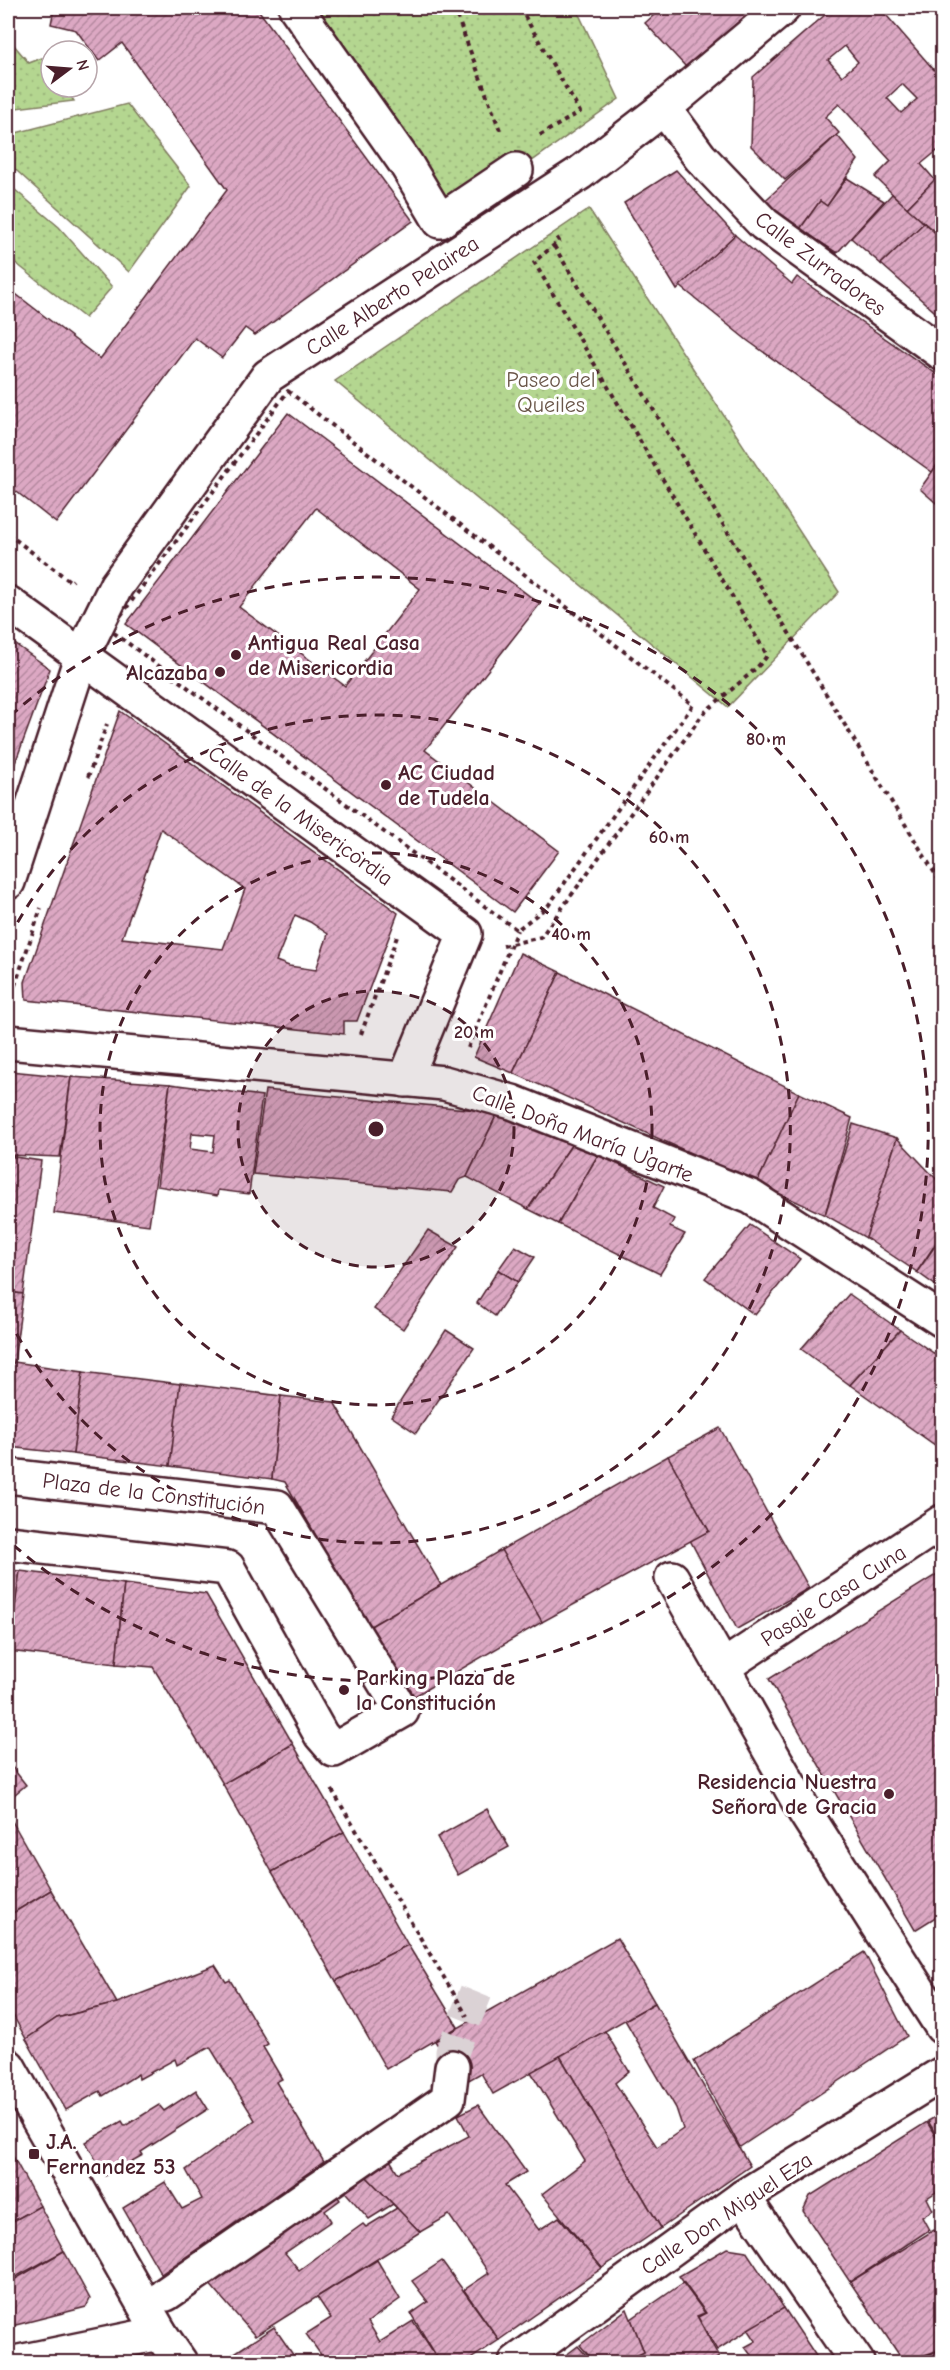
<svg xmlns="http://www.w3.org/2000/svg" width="950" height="2370" font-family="'Comic Neue',sans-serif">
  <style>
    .grass { fill: url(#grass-dots); stroke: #7f7a5e; stroke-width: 1.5 }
    .building { fill: url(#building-hatch); stroke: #4a1f2b; stroke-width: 1.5; fill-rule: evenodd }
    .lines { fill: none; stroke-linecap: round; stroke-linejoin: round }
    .minor-tunnel { stroke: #dbd2d5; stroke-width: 33; stroke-dasharray: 33 16; stroke-linecap: butt }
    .minor-casing { stroke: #4a1f2b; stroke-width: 38 }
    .path { stroke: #4a1f2b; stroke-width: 4; stroke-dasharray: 4.5 4.5; stroke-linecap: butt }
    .minor { stroke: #fff; stroke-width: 33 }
    .ring { fill: none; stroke: #4a1f2b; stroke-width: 3; stroke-dasharray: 10 8 }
    .poi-dot { fill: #4a1f2b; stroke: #fff; stroke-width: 2 }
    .labels { text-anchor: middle; stroke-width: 6; stroke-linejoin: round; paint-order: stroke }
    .street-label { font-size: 22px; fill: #4a1f2b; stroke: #fff }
    .park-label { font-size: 22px; fill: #6a5649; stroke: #fff }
    .poi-label { font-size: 22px; font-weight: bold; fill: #4a1f2b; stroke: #fff; text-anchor: start }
    .centre { fill: #4a1f2b; stroke: #fff; stroke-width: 3 }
    .ring-label { font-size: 18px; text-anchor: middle; font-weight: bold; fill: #4a1f2b; stroke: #fff; stroke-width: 6; stroke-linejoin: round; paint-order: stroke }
  </style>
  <defs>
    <pattern id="grass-dots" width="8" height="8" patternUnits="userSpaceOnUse" patternTransform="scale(1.5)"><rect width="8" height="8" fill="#b4d690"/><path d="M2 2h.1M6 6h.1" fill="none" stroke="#9cb77c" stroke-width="1.8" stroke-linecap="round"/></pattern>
    <pattern id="building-hatch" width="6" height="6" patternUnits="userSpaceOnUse" patternTransform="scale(1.5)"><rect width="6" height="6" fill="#dca8c3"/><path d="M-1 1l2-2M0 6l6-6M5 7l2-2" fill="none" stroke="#b4889f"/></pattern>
  </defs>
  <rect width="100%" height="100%" fill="#fff"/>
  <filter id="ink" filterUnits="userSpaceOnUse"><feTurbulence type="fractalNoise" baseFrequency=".0167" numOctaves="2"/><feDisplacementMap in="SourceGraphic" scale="12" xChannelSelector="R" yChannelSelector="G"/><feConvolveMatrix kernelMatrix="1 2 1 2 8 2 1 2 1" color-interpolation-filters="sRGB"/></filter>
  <g filter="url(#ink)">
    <!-- grass -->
    <g class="grass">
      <polygon points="277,8 576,8 619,99 437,229"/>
      <polygon points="8,38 29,63 42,58 51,70 51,87 64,87 74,101 8,109"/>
      <polygon points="127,104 191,186 129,272 8,163 8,135"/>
      <polygon points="8,184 59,227 112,287 85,318 8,257"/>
      <polygon points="589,209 839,592 728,707 335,381"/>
    </g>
    <!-- building -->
    <g class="building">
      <polygon points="49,8 257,8 413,221 255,335 245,328 222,358 195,338 56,523 8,485 8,288 100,359 227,190 122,43 99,61 76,30 51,24 54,9"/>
      <polygon points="662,8 755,8 686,67 645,23"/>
      <path d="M833,8h47l62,71v77l-5,-5 -16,13 14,16 -28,28 -32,-31 16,-16 -52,-57 -14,13 14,16 -54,47 -34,-34 2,-69zM845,46l13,16 -16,14 -14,-16zM902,84l15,15 -16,14 -14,-15z"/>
      <polygon points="837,135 858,160 827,206 820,201 800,229 759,206"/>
      <polygon points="676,170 735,235 677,290 624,203"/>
      <polygon points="942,172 942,238 907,208"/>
      <polygon points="847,178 884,201 837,253 800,229 820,201 827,206"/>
      <polygon points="892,194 924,223 881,264 851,238"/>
      <polygon points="924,223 942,239 942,318 881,264"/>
      <polygon points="735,235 792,284 797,277 942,378 942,458 932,472 748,341 680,286"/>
      <path d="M288,413l252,191 -115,146 134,101 -46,61 -387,-288zM316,508l104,81 -75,97 -106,-79z"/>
      <polygon points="942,458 942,508 920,489"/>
      <polygon points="8,639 50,669 8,782"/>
      <path d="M120,711l278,202 -41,108h-13v13l-318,-34 -1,-18zM161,829l84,60 -22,60 -101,-11zM295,915l15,7 18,12 -12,36 -27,-4 -13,-5z"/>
      <polygon points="520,953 560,972 513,1073 474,1057"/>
      <polygon points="560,972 799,1093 757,1183 513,1073"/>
      <polygon points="10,1071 71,1077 60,1157 8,1155"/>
      <polygon points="71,1077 170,1084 149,1225 54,1213"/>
      <path d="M170,1084l92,12 -13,98 -31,-4 -1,6 -60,-10zM192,1133l23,2 -2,17 -23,-3z"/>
      <polygon points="265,1090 498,1112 467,1177 459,1180 452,1192 253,1174"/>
      <polygon points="799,1093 852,1118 825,1215 757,1183"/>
      <polygon points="498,1112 572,1144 528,1209 467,1177"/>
      <polygon points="853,1124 897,1138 866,1238 825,1215"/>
      <polygon points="897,1138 942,1185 942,1234 917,1272 866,1238"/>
      <polygon points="572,1144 598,1155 558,1224 528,1209"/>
      <polygon points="598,1155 664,1186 653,1208 674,1219 670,1227 685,1234 660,1274 558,1224"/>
      <polygon points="8,1156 41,1161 23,1294 8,1292"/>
      <polygon points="750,1225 800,1259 755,1315 705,1278"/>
      <polygon points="428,1230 458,1247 403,1329 374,1309"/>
      <polygon points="942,1236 942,1290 917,1272"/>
      <polygon points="515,1246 535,1257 518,1282 498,1270"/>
      <polygon points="498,1270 518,1282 495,1316 477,1303"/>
      <polygon points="8,1292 23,1294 14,1362 8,1371"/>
      <polygon points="849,1294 900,1330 850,1385 801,1349"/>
      <polygon points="446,1330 474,1348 416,1433 391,1416"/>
      <polygon points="900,1330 942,1359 942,1450 850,1385"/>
      <polygon points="14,1362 83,1372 73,1454 8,1447 8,1371"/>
      <polygon points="83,1372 180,1384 170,1466 73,1454"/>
      <polygon points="180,1383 281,1396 272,1479 170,1466"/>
      <polygon points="281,1396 334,1402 441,1585 369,1627 285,1482 272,1479"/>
      <polygon points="720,1428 809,1588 737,1629 690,1540 709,1531 668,1456"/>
      <polygon points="668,1456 709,1531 542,1622 501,1550"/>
      <polygon points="501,1550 542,1622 413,1697 369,1627"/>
      <polygon points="8,1570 20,1571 9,1651 8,1651"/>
      <polygon points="20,1571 124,1584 116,1664 9,1651"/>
      <polygon points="942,1571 942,1913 915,1930 769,1679"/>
      <polygon points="124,1584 206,1594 293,1744 223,1784 153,1667 116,1664"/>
      <polygon points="293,1744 344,1832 272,1872 223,1784"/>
      <polygon points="8,1762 26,1785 8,1800"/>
      <polygon points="487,1809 509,1847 458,1875 437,1837"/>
      <polygon points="8,1814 51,1890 8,1916"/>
      <polygon points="344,1832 408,1945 336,1981 272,1872"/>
      <polygon points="51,1890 117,2003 57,2018 26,2039 8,2006 8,1916"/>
      <polygon points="617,1938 655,2003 493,2094 481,2073 460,2085 452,2067 435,2041"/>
      <polygon points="408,1945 458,2027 386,2069 336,1981"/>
      <polygon points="864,1952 907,2036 740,2147 694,2061"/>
      <polygon points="215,1965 226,1982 230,1980 268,2044 263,2047 282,2079 276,2082 324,2162 161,2274 123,2208 165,2182 182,2209 202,2199 186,2170 255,2120 210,2047 177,2065 175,2059 139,2079 138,2074 103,2096 100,2091 66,2110 26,2039 57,2018 117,2003"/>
      <polygon points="655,2003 750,2166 661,2228 560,2056 605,2031 629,2071 615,2083 657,2147 683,2129 676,2108 625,2020"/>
      <polygon points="560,2056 661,2228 602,2268 542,2194 585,2161 531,2072"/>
      <polygon points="196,2090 208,2109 141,2152 143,2155 105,2176 86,2142 122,2121 125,2126 159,2105 164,2111"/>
      <polygon points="478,2105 526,2172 505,2185 539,2230 559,2217 602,2268 499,2340 464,2290 489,2273 449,2215 420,2232 360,2170 387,2155 398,2173 469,2136 458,2115"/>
      <polygon points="942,2113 942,2145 928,2121"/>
      <polygon points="927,2122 942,2147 942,2188 927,2198 933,2210 922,2217 929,2230 850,2282 803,2211 810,2196"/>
      <polygon points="8,2147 40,2206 8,2224"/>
      <polygon points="360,2170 420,2232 255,2336 207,2281 334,2190 340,2200 325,2211 331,2221 285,2253 299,2270 363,2224 366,2227 397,2208 393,2204 369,2219 339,2185"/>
      <polygon points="40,2206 64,2251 8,2281 8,2224"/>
      <polygon points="934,2230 942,2242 942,2349 904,2362 850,2282"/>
      <polygon points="727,2248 746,2251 784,2308 717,2350 698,2317 706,2313 679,2276"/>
      <polygon points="64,2251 90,2299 86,2307 8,2327 8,2298 13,2296 10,2282"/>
      <polygon points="377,2260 400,2299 368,2322 380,2342 413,2321 440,2362 326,2362 306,2334 331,2318 317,2297"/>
      <polygon points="442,2261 499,2340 466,2362 440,2362 411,2314 428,2302 412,2281"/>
      <polygon points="683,2283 705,2313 697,2316 719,2357 711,2362 625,2362 644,2352 631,2319"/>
      <polygon points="784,2308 820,2362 756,2362 745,2347 756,2341 748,2329"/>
      <polygon points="627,2309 644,2352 624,2362 594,2362 580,2345"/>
      <polygon points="274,2327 298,2362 221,2362"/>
      <polygon points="578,2346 592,2362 557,2362"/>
      <polygon points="942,2349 942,2362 912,2362"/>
    </g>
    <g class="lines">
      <!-- minor-tunnel -->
      <polyline class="minor-tunnel" points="452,2067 452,2052 476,1992"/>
      <defs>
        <g id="minor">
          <polyline points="296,8 406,164 440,221 516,170"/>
          <polyline points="664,108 700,157 764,224 942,353"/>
          <polyline points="8,603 465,934 405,1080"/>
          <polyline points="8,882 81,657 116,586 268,376 580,173 664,108 783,8"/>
          <polyline points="8,1042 444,1083 512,1102 751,1197 942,1320"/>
          <polyline points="8,1476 277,1507 402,1711 334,1750 321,1735 228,1568 8,1543"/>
          <polyline points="672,1578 803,1809 942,2027"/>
          <polyline points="723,1667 942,1522"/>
          <polyline points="8,2066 160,2333 180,2362"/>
          <polyline points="743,2197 857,2362"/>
          <polyline points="166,2294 448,2099 452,2067"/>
          <polyline points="19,2362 160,2333"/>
          <polyline points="516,2362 743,2197 942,2074"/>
        </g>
      </defs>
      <!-- minor casing -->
      <use href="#minor" class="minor-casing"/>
      <!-- path -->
      <g class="path">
        <polyline points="454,8 501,133"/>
        <polyline points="520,8 580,112 537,137"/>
        <polyline points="554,246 942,885"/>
        <polygon points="288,391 693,705 548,906 517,930 110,630"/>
        <polyline points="8,534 71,582 73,580"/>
        <polyline points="88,777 107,724"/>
        <path d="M503,946l38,-9 162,-223c12,-12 61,-49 64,-59l-233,-393 25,-21 -3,-5"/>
        <polyline points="9,1003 41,908"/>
        <polyline points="361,1034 398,934"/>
        <polyline points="468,1048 517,930"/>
        <polyline points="332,1790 467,2016"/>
      </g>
      <!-- minor -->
      <use href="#minor" class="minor"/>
    </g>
  </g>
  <!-- distance rings -->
  <circle cx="376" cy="1129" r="138" fill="#4a1f2b" fill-opacity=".12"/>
  <g class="ring">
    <circle cx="376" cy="1129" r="138"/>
    <circle cx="376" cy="1129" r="276"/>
    <path d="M9 938A414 414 0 1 1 9 1320"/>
    <path d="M10 716A552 552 0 1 1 10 1542"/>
  </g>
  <!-- markers -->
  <g class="poi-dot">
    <circle cx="236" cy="655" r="6"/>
    <circle cx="220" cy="672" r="6"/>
    <circle cx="386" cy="785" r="6"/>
    <circle cx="344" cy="1690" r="6"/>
    <circle cx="889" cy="1794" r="6"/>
    <rect x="28" y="2148" width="12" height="12" rx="3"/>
  </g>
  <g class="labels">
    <!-- street labels -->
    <g class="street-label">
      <text transform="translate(821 263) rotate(37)" y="8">Calle Zurradores</text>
      <text transform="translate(392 295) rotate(-33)" y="8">Calle Alberto Pelairea</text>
      <text transform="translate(301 815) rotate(36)" y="8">Calle de la Misericordia</text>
      <text transform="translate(583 1133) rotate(21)" y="8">Calle Doña María Ugarte</text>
      <text transform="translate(154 1493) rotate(7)" y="8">Plaza de la Constitución</text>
      <text transform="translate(833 1595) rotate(-33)" y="8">Pasaje Casa Cuna</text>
      <text transform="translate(726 2213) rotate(-34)" y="8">Calle Don Miguel Eza</text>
    </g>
    <!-- park labels -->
    <g class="park-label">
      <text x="551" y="387">Paseo del<tspan x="551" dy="25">Queiles</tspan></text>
    </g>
    <!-- poi labels -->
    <g class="poi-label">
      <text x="248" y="650">Antigua Real Casa<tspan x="248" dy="25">de Misericordia</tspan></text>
      <text x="208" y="680" text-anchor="end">Alcazaba</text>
      <text x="398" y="780">AC Ciudad<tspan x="398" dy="25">de Tudela</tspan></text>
      <text x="356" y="1685">Parking Plaza de<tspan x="356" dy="25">la Constitución</tspan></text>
      <text x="877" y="1789" text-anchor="end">Residencia Nuestra<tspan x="877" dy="25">Señora de Gracia</tspan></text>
      <text x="46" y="2149">J.A.<tspan x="46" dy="25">Fernandez 53</tspan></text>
    </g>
  </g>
  <circle cx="376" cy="1129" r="9" class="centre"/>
  <g class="ring-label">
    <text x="766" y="745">80 m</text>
    <text x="669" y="843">60 m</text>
    <text x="571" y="940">40 m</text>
    <text x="474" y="1038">20 m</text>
  </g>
  <!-- margin -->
  <rect width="950" height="2370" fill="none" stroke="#fff" stroke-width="30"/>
  <rect x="15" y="15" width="920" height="2340" fill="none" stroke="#4a1f2b" stroke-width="2" filter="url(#ink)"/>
  <!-- north arrow -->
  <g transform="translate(69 69) rotate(74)"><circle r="28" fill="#ffffff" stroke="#b7a5aa" stroke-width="1.5"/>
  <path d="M0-4.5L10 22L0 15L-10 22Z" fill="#4a1f2b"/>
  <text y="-9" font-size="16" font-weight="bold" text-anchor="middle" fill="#4a1f2b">N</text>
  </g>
</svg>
